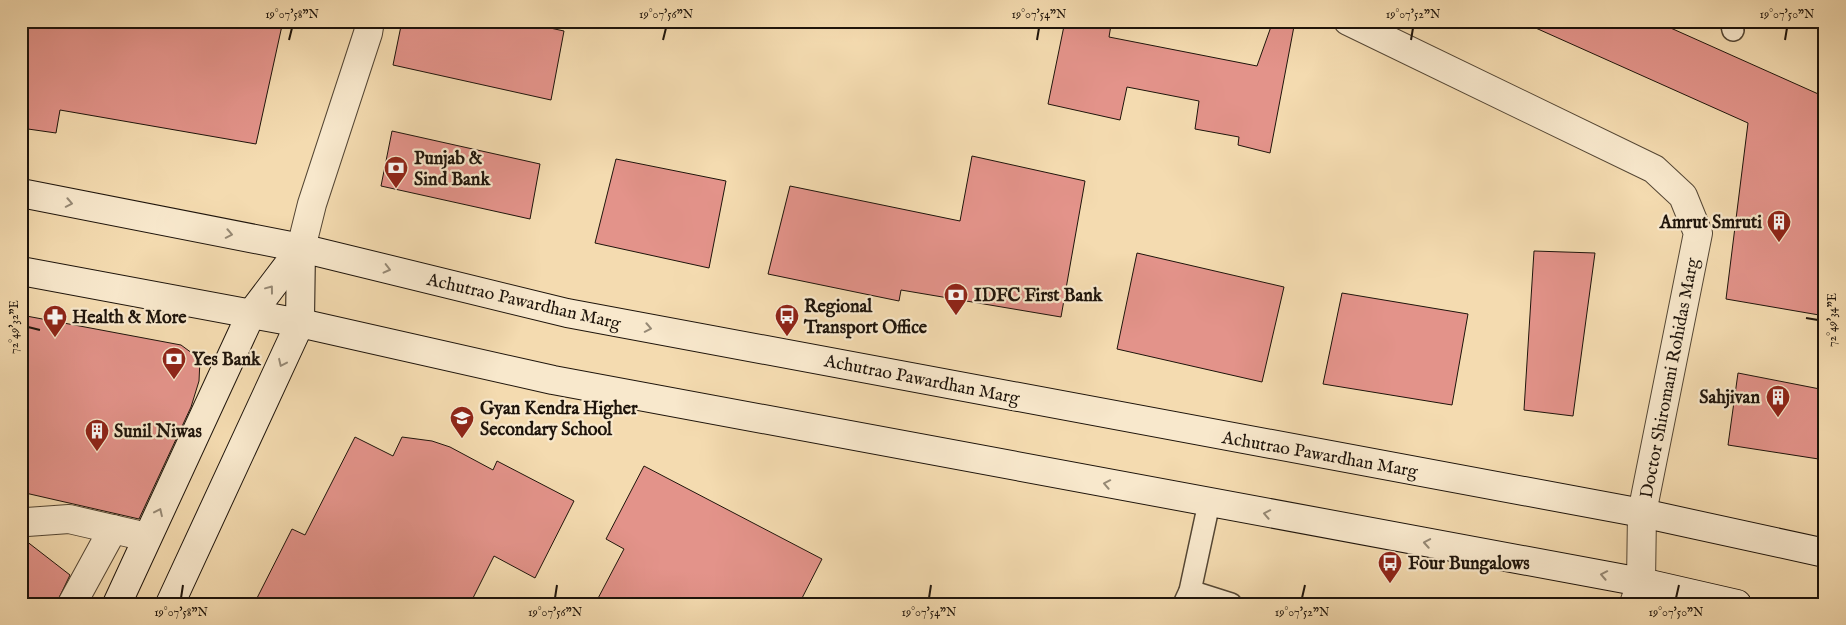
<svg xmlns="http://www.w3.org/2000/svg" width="1846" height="625" font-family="'IM FELL English',serif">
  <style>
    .building { fill: #e3938a; stroke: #1e140b }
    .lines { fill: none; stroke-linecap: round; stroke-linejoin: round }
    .lane-casing { stroke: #544634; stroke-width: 24 }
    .street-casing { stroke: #544634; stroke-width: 30 }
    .secondary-casing { stroke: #1e140b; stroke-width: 30 }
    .lane { stroke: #f8e8cc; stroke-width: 21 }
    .street { stroke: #f8e8cc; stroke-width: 28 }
    .secondary { stroke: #f8e8cc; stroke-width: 28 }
    .oneway { stroke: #968975 }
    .ticks { fill: none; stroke: #1e140b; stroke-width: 2 }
    .labels { text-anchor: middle; stroke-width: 4.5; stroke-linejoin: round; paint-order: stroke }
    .poi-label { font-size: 18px; font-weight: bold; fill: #1e140b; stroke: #f8e8cc; text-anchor: start }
    .street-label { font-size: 18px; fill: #1e140b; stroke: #f8e8cc }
    .neatline { fill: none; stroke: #1e140b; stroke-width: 2 }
    .ticks-label { font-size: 12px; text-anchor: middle; fill: #1e140b }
  </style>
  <rect width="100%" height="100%" fill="#f4dbb0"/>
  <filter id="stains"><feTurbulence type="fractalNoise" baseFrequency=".004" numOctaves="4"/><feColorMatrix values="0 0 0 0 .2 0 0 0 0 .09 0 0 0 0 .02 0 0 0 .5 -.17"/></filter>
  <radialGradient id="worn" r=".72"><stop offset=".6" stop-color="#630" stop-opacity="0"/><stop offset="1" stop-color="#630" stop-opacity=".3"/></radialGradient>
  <!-- building -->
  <g class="building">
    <polygon points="21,21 283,21 256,144 60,110 56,133 21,128"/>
    <polygon points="402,21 518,21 564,31 551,100 393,65"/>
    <polygon points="1065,21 1094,21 1111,25 1109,37 1257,66 1273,21 1295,21 1270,153 1238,145 1239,137 1195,129 1199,101 1127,87 1120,120 1048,104"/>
    <polygon points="1520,21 1655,21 1825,97 1825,316 1726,299 1748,123"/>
    <polygon points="392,131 540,164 530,219 381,186"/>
    <polygon points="972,156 1085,181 1061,317 901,290 899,301 768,274 790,186 960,221"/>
    <polygon points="616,159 726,181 709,268 595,243"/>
    <polygon points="1534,251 1595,253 1573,416 1524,410"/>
    <polygon points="1137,253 1284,287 1262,382 1117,349"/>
    <polygon points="1342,293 1468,314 1452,405 1323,384"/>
    <polygon points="21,315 181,345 200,359 199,381 191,407 139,519 21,492"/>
    <polygon points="1738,373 1825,390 1825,460 1728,445"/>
    <polygon points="355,437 393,456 402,437 432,441 450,447 493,470 497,461 574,501 535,578 494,556 470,604 254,604 292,529 305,535"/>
    <polygon points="644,466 822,559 799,604 595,604 624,549 606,539"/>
    <polygon points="21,537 70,575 56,604 21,604"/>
  </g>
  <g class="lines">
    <defs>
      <g id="lane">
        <polyline points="1731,21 1733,30"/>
        <polyline points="1190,591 1231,604"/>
        <polyline points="1184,604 1190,591 1209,503"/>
      </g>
      <g id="street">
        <polyline points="1348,21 1654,169 1683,196 1698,233 1642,513 1641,582 1634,604"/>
        <polyline points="301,248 312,204 368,33 370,21"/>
        <polyline points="21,520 27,522 69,519 147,537"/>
        <polyline points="72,604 113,529"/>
      </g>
      <g id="secondary">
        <polyline points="21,193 301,248 567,313 1642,513 1825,553"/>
        <polyline points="21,271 300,323 553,380 1641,582 1737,604"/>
        <polyline points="117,604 251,314 301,248"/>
        <polyline points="170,604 300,323 301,248"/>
      </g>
    </defs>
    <!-- lane casing -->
    <use href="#lane" class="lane-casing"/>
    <!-- street casing -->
    <use href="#street" class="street-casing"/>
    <!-- secondary casing -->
    <use href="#secondary" class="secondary-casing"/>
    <!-- lane -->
    <use href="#lane" class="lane"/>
    <!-- street -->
    <use href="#street" class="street"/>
    <!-- secondary -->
    <use href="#secondary" class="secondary"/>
  </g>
  <!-- one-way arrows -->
  <defs><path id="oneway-chevron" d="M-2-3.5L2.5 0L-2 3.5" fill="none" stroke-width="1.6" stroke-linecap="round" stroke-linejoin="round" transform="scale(1.25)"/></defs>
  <g class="oneway">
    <use href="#oneway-chevron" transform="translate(69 203) rotate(11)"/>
    <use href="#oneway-chevron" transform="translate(229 234) rotate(11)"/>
    <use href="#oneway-chevron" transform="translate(387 269) rotate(14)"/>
    <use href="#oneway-chevron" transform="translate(270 289) rotate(-53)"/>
    <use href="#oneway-chevron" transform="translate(648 328) rotate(11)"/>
    <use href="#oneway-chevron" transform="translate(282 363) rotate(115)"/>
    <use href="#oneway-chevron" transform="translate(1107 484) rotate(-169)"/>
    <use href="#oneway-chevron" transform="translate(159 512) rotate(-65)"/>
    <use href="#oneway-chevron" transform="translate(1267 514) rotate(-169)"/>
    <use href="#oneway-chevron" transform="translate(1427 543) rotate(-170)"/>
    <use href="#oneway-chevron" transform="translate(1604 575) rotate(-169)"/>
  </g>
  <!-- ticks -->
  <path class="ticks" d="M289,40l3,-12M663,40l3,-12M1037,40l2,-12M1411,40l2,-12M1785,40l2,-12M1806,318l12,2M28,327l12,3M181,598l2,-13M555,598l2,-13M929,598l2,-13M1302,598l3,-13M1676,598l3,-13"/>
  <!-- icons -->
  <defs>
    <symbol id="bank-pin" viewBox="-11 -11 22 30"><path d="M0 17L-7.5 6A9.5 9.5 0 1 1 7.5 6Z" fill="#8f2418" stroke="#f8e8cc"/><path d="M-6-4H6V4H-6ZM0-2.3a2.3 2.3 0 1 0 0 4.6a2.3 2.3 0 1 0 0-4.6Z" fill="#fff"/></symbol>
    <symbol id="building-pin" viewBox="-11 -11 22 30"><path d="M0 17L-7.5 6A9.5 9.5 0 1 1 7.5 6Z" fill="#8f2418" stroke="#f8e8cc"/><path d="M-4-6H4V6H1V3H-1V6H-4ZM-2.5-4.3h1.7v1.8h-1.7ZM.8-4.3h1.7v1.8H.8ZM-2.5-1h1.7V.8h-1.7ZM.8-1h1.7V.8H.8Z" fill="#fff"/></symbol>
    <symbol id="bus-pin" viewBox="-11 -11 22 30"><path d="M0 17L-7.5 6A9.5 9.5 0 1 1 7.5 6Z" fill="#8f2418" stroke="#f8e8cc"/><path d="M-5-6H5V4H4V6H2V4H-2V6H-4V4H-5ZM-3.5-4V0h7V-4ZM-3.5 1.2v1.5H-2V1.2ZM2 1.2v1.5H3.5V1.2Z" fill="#fff"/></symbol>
    <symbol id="pharmacy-pin" viewBox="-11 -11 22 30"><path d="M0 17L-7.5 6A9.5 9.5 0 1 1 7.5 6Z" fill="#8f2418" stroke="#f8e8cc"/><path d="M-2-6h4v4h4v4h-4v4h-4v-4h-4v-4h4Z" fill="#fff"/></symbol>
    <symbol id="school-pin" viewBox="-11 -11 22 30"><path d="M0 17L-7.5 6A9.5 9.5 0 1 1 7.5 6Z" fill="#8f2418" stroke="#f8e8cc"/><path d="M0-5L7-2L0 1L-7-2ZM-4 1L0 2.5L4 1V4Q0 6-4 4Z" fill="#fff"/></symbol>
  </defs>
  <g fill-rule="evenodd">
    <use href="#bank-pin" x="382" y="154" width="28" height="38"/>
    <use href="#building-pin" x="1765" y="208" width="28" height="38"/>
    <use href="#bank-pin" x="942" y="281" width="28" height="38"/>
    <use href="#bus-pin" x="773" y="302" width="28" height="38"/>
    <use href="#pharmacy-pin" x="41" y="303" width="28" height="38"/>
    <use href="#bank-pin" x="160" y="345" width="28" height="38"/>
    <use href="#building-pin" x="1764" y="383" width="28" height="38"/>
    <use href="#school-pin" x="448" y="404" width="28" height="38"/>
    <use href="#building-pin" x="83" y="417" width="28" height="38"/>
    <use href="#bus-pin" x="1376" y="549" width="28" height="38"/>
  </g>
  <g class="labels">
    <!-- poi labels -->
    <g class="poi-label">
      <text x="414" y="164">Punjab &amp;<tspan x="414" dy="21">Sind Bank</tspan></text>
      <text x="1762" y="228" text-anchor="end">Amrut Smruti</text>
      <text x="974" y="301">IDFC First Bank</text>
      <text x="804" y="312">Regional<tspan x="804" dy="21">Transport Office</tspan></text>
      <text x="72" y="323">Health &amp; More</text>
      <text x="192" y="365">Yes Bank</text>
      <text x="1760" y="403" text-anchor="end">Sahjivan</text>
      <text x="480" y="414">Gyan Kendra Higher<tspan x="480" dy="21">Secondary School</tspan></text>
      <text x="114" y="437">Sunil Niwas</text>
      <text x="1408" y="569">Four Bungalows</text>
    </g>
    <!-- street labels -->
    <g class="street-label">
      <text transform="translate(524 301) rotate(13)" y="6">Achutrao Pawardhan Marg</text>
      <text transform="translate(1669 378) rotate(-79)" y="6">Doctor Shiromani Rohidas Marg</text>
      <text transform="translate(922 379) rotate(11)" y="6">Achutrao Pawardhan Marg</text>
      <text transform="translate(1320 454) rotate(10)" y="6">Achutrao Pawardhan Marg</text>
    </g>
  </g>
  <!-- margin -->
  <rect width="1846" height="625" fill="none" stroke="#f4dbb0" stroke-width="55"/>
  <rect x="28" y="28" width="1790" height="570" class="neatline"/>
  <g class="ticks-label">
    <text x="292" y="18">19°07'58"N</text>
    <text x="666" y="18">19°07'56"N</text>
    <text x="1039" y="18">19°07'54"N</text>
    <text x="1413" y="18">19°07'52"N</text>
    <text x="1787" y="18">19°07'50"N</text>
    <text transform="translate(1832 320) rotate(-90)" y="4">72°49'34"E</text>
    <text transform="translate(14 327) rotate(-90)" y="4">72°49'32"E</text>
    <text x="181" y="616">19°07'58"N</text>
    <text x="555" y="616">19°07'56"N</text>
    <text x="929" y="616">19°07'54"N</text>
    <text x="1302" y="616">19°07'52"N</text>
    <text x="1676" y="616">19°07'50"N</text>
  </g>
  <rect width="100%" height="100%" filter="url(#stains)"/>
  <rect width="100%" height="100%" fill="url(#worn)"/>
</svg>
